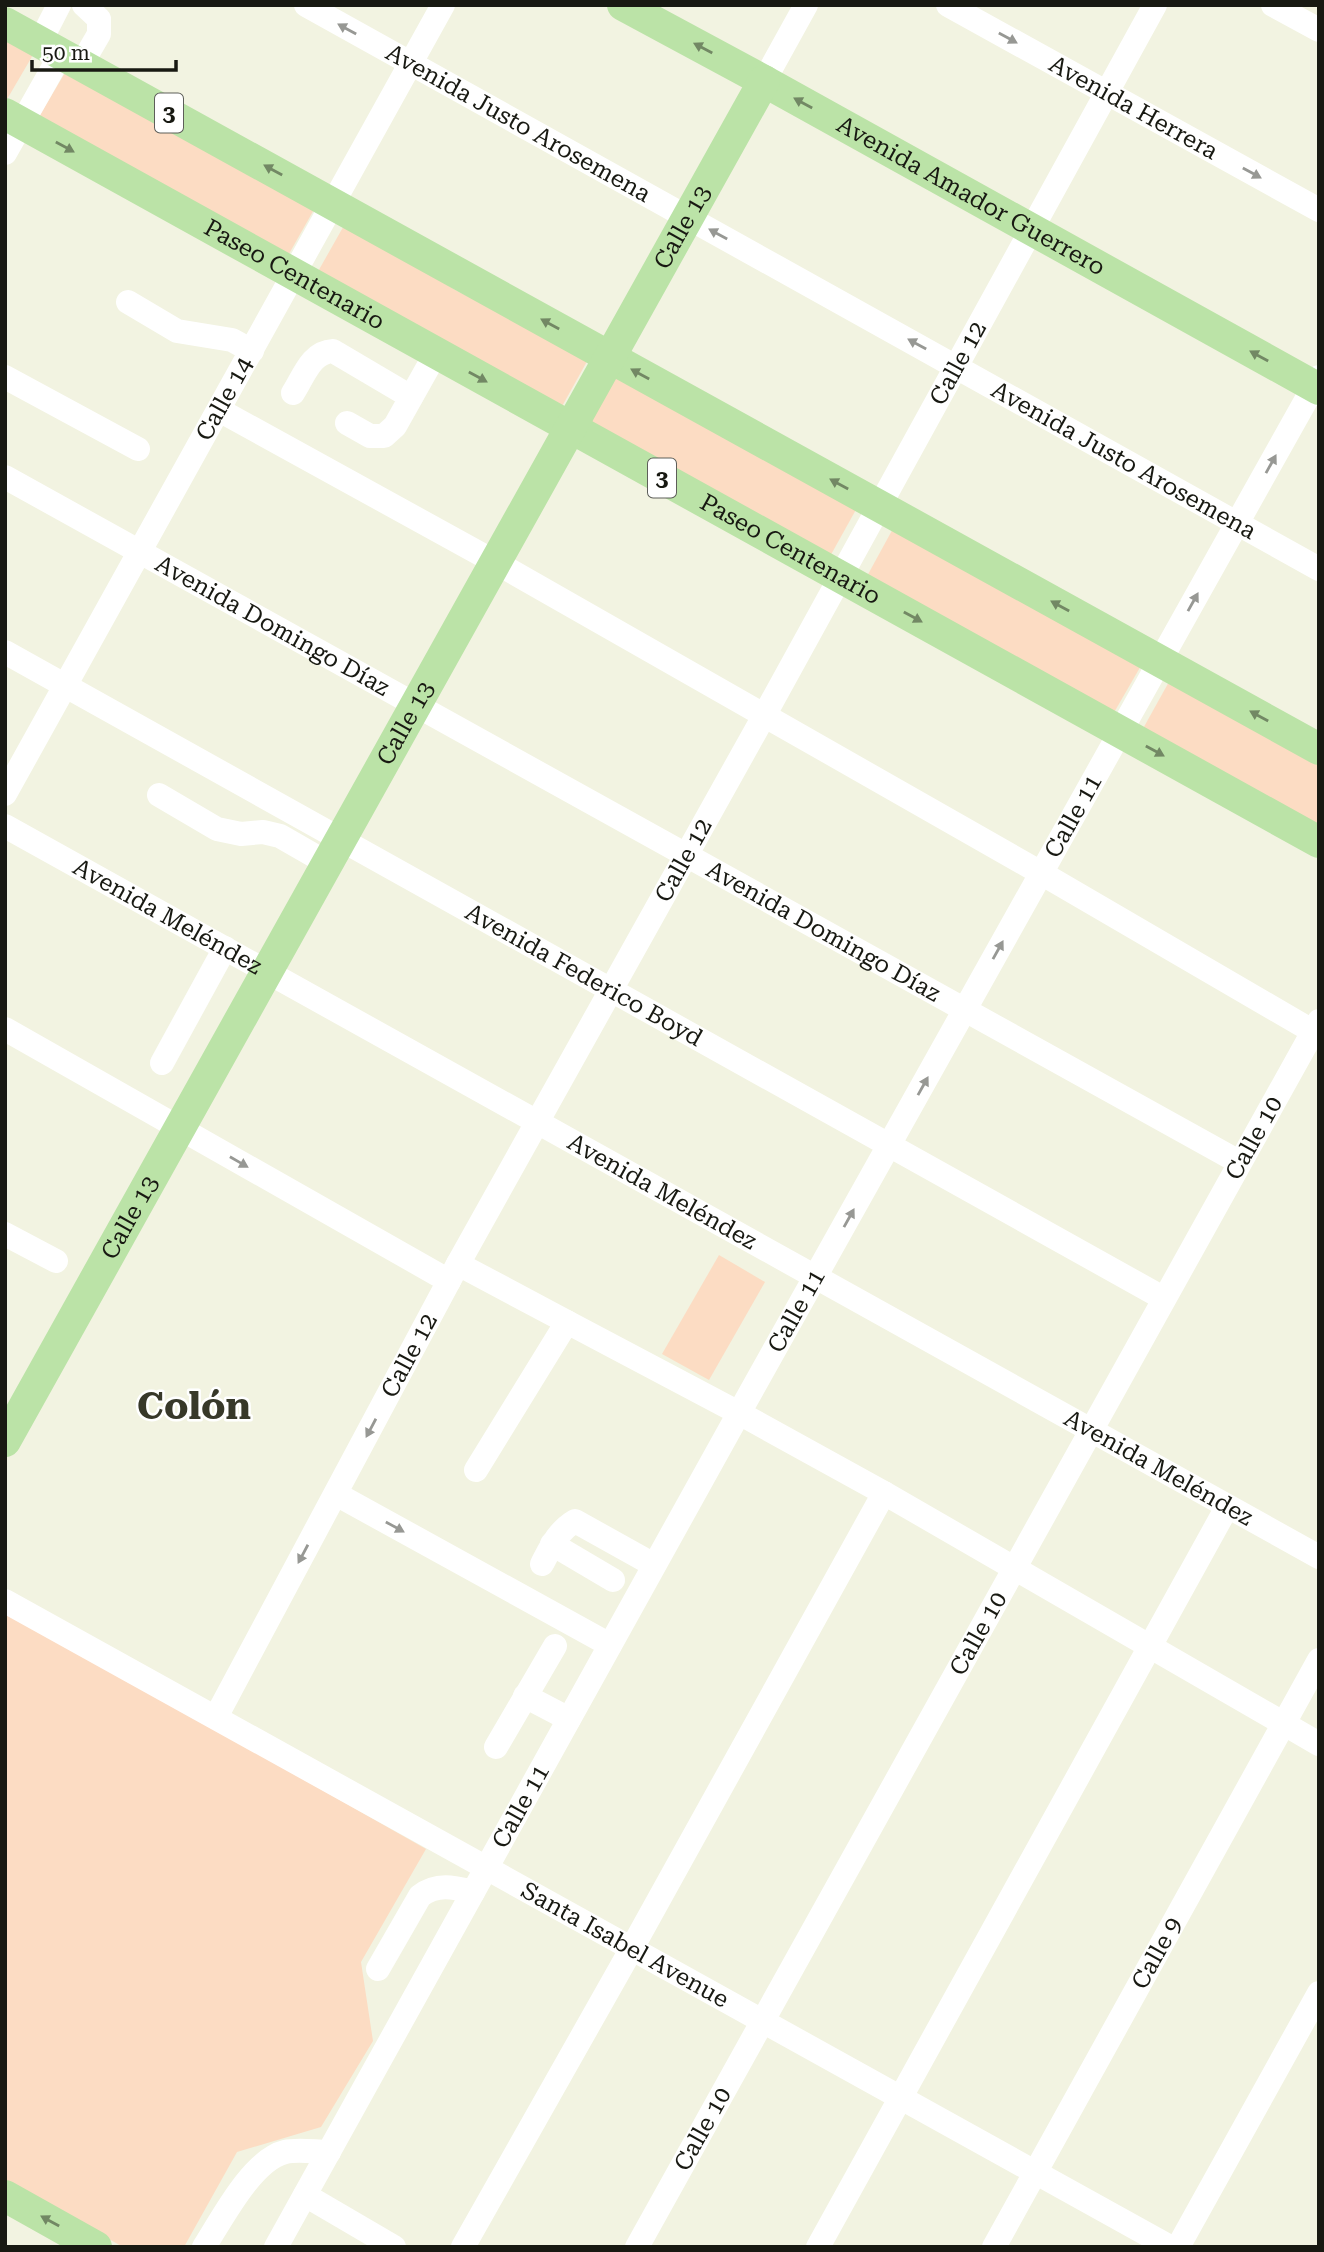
<svg xmlns="http://www.w3.org/2000/svg" width="1324" height="2252" font-family="'Roboto Serif',serif">
  <style>
    .green { fill: #fcdcc3 }
    .lines { fill: none; stroke-linecap: round; stroke-linejoin: round }
    .minor { stroke: #fff; stroke-width: 24 }
    .major { stroke: #bbe3a7; stroke-width: 32 }
    .oneway { fill: #979894 }
    .oneway2 { fill: #728864 }
    .labels { text-anchor: middle; stroke-width: 5; stroke-linejoin: round; paint-order: stroke }
    .shield { fill: #fff; stroke: #5d5e59; stroke-width: 2 }
    .shield-label { font-size: 23px; font-weight: bold; fill: #181912 }
    .street-label { font-size: 24px; fill: #181912; stroke: #fff }
    .town-label { font-size: 38px; font-weight: bold; fill: #373829; stroke: #fff }
  </style>
  <rect width="100%" height="100%" fill="#f2f3e1"/>
  <!-- green -->
  <g class="green">
    <polygon points="5,30 37,48 6,101 5,100"/>
    <polygon points="69,66 316,206 285,261 37,120"/>
    <polygon points="346,222 457,291 590,356 560,410 316,275"/>
    <polygon points="617,372 858,506 828,560 587,426"/>
    <polygon points="895,525 1142,664 1112,716 866,578"/>
    <polygon points="1170,680 1319,763 1319,835 1140,734"/>
    <polygon points="719,1255 765,1282 709,1380 662,1354"/>
    <polygon points="5,1610 426,1849 361,1962 373,2041 321,2127 237,2152 184,2247 123,2247 5,2180"/>
  </g>
  <g class="lines">
    <!-- minor -->
    <g class="minor">
      <path id="s1" d="M306,5l1013,564"/>
      <path id="s2" d="M948,5l371,205"/>
      <polyline points="1273,5 1319,30"/>
      <polyline points="40,42 59,5"/>
      <polyline points="81,65 99,34 99,19 84,5"/>
      <polyline points="764,81 806,5"/>
      <polyline points="5,153 61,54"/>
      <polyline points="128,302 177,331 232,340 252,351"/>
      <polyline points="5,377 138,449"/>
      <path d="M293,393c11,-17 18,-41 40,-42l78,46"/>
      <polyline points="219,410 495,562 1041,873 1319,1035"/>
      <polyline points="347,423 370,436 384,436 395,426 436,353"/>
      <path id="s3" d="M5,477l1234,685"/>
      <path id="s4" d="M5,652l1158,646"/>
      <path id="s5" d="M5,794l438,-789"/>
      <polyline points="159,795 217,829 241,834 263,832 280,836 327,863"/>
      <path id="s6" d="M5,826l1314,731"/>
      <polyline points="5,1029 449,1281"/>
      <polyline points="162,1063 225,948"/>
      <polyline points="5,1234 56,1261"/>
      <polyline points="458,1264 567,1322"/>
      <polyline points="476,1470 567,1322 739,1413 884,1493 1319,1744"/>
      <polyline points="336,1494 610,1645"/>
      <polyline points="552,1544 613,1580"/>
      <path d="M542,1564c9,-17 16,-33 33,-43l79,44"/>
      <path id="s7" d="M5,1601l1165,646"/>
      <polyline points="525,1696 569,1719"/>
      <path id="s8" d="M216,1717l242,-453 306,-548 391,-711"/>
      <polyline points="496,1747 555,1646"/>
      <path d="M378,1969l42,-73c17,-13 33,-9 53,-4"/>
      <polyline points="305,2195 394,2247"/>
      <path d="M204,2247c18,-28 48,-87 81,-95 13,-3 30,0 44,0"/>
      <path id="s9" d="M276,2247l463,-834 580,-1036"/>
      <polyline points="463,2247 632,1948 884,1493"/>
      <path id="s10" d="M637,2247l682,-1226"/>
      <polyline points="818,2247 1227,1507"/>
      <path id="s11" d="M994,2247l325,-587"/>
      <polyline points="1178,2247 1319,1993"/>
    </g>
    <!-- major -->
    <g class="major">
      <path id="s12" d="M623,5l141,76 555,308"/>
      <polyline points="5,23 1319,749"/>
      <path id="s13" d="M5,114l1314,728"/>
      <path id="s14" d="M5,1441l759,-1360"/>
      <polyline points="5,2196 96,2247"/>
    </g>
  </g>
  <!-- one-way arrows -->
  <defs><path id="oneway-solid" d="M-6-.8H1V-3.2L6.5 0L1 3.2V.8H-6Z" transform="scale(1.75)"/></defs>
  <g class="oneway">
    <use href="#oneway-solid" transform="translate(347 29) rotate(-151)"/>
    <use href="#oneway-solid" transform="translate(1008 38) rotate(29)"/>
    <use href="#oneway-solid" transform="translate(1252 173) rotate(29)"/>
    <use href="#oneway-solid" transform="translate(718 234) rotate(-151)"/>
    <use href="#oneway-solid" transform="translate(917 344) rotate(-151)"/>
    <use href="#oneway-solid" transform="translate(1271 464) rotate(-61)"/>
    <use href="#oneway-solid" transform="translate(1193 602) rotate(-61)"/>
    <use href="#oneway-solid" transform="translate(998 950) rotate(-61)"/>
    <use href="#oneway-solid" transform="translate(923 1086) rotate(-61)"/>
    <use href="#oneway-solid" transform="translate(239 1162) rotate(30)"/>
    <use href="#oneway-solid" transform="translate(849 1218) rotate(-61)"/>
    <use href="#oneway-solid" transform="translate(371 1428) rotate(118)"/>
    <use href="#oneway-solid" transform="translate(395 1527) rotate(29)"/>
    <use href="#oneway-solid" transform="translate(303 1554) rotate(118)"/>
  </g>
  <g class="oneway2">
    <use href="#oneway-solid" transform="translate(703 48) rotate(-152)"/>
    <use href="#oneway-solid" transform="translate(803 103) rotate(-151)"/>
    <use href="#oneway-solid" transform="translate(65 147) rotate(29)"/>
    <use href="#oneway-solid" transform="translate(273 170) rotate(-151)"/>
    <use href="#oneway-solid" transform="translate(550 324) rotate(-151)"/>
    <use href="#oneway-solid" transform="translate(1259 356) rotate(-151)"/>
    <use href="#oneway-solid" transform="translate(640 374) rotate(-151)"/>
    <use href="#oneway-solid" transform="translate(478 377) rotate(29)"/>
    <use href="#oneway-solid" transform="translate(839 484) rotate(-151)"/>
    <use href="#oneway-solid" transform="translate(1060 606) rotate(-151)"/>
    <use href="#oneway-solid" transform="translate(913 617) rotate(29)"/>
    <use href="#oneway-solid" transform="translate(1259 716) rotate(-151)"/>
    <use href="#oneway-solid" transform="translate(1155 751) rotate(29)"/>
    <use href="#oneway-solid" transform="translate(50 2221) rotate(-151)"/>
  </g>
  <g class="labels">
    <!-- shield labels -->
    <g class="shield">
      <rect x="155" y="93.5" width="28" height="39" rx="5"/>
      <rect x="648" y="458.5" width="28" height="39" rx="5"/>
    </g>
    <g class="shield-label">
      <text x="169" y="121">3</text>
      <text x="662" y="486">3</text>
    </g>
    <!-- street labels -->
    <g class="street-label">
      <text dy="8" stroke="none"><textPath href="#s2" startOffset="212">Avenida Herrera</textPath></text>
      <text dy="8" stroke="none"><textPath href="#s1" startOffset="243">Avenida Justo Arosemena</textPath></text>
      <text dy="8" stroke="none"><textPath href="#s12" startOffset="397">Avenida Amador Guerrero</textPath></text>
      <text dy="8" stroke="none"><textPath href="#s14" startOffset="1390">Calle 13</textPath></text>
      <text dy="8" stroke="none"><textPath href="#s13" startOffset="331">Paseo Centenario</textPath></text>
      <text dy="8" stroke="none"><textPath href="#s8" startOffset="1544">Calle 12</textPath></text>
      <text dy="8" stroke="none"><textPath href="#s5" startOffset="452">Calle 14</textPath></text>
      <text dy="8" stroke="none"><textPath href="#s1" startOffset="936">Avenida Justo Arosemena</textPath></text>
      <text dy="8" stroke="none"><textPath href="#s13" startOffset="898">Paseo Centenario</textPath></text>
      <text dy="8" stroke="none"><textPath href="#s3" startOffset="306">Avenida Domingo Díaz</textPath></text>
      <text dy="8" stroke="none"><textPath href="#s14" startOffset="822">Calle 13</textPath></text>
      <text dy="8" stroke="none"><textPath href="#s9" startOffset="1638">Calle 11</textPath></text>
      <text dy="8" stroke="none"><textPath href="#s8" startOffset="976">Calle 12</textPath></text>
      <text dy="8" stroke="none"><textPath href="#s6" startOffset="186">Avenida Meléndez</textPath></text>
      <text dy="8" stroke="none"><textPath href="#s3" startOffset="936">Avenida Domingo Díaz</textPath></text>
      <text dy="8" stroke="none"><textPath href="#s4" startOffset="663">Avenida Federico Boyd</textPath></text>
      <text dy="8" stroke="none"><textPath href="#s10" startOffset="1269">Calle 10</textPath></text>
      <text dy="8" stroke="none"><textPath href="#s6" startOffset="752">Avenida Meléndez</textPath></text>
      <text dy="8" stroke="none"><textPath href="#s14" startOffset="256">Calle 13</textPath></text>
      <text dy="8" stroke="none"><textPath href="#s9" startOffset="1071">Calle 11</textPath></text>
      <text dy="8" stroke="none"><textPath href="#s8" startOffset="410">Calle 12</textPath></text>
      <text dy="8" stroke="none"><textPath href="#s6" startOffset="1320">Avenida Meléndez</textPath></text>
      <text dy="8" stroke="none"><textPath href="#s10" startOffset="702">Calle 10</textPath></text>
      <text dy="8" stroke="none"><textPath href="#s9" startOffset="504">Calle 11</textPath></text>
      <text dy="8" stroke="none"><textPath href="#s7" startOffset="709">Santa Isabel Avenue</textPath></text>
      <text dy="8" stroke="none"><textPath href="#s11" startOffset="336">Calle 9</textPath></text>
      <text dy="8" stroke="none"><textPath href="#s10" startOffset="135">Calle 10</textPath></text>
    </g>
    <!-- town labels -->
    <g class="town-label">
      <text x="194" y="1419">Colón</text>
    </g>
  </g>
  <!-- border -->
  <rect width="1324" height="2252" fill="none" stroke="#181912" stroke-width="14"/>
  <!-- scale -->
  <path d="M32 60v10h144v-10" fill="none" stroke="#181912" stroke-width="3.5"/>
  <text x="42" y="60" font-size="21" fill="#181912" stroke="#ffffff" stroke-width="5" paint-order="stroke">50 m</text>
</svg>
